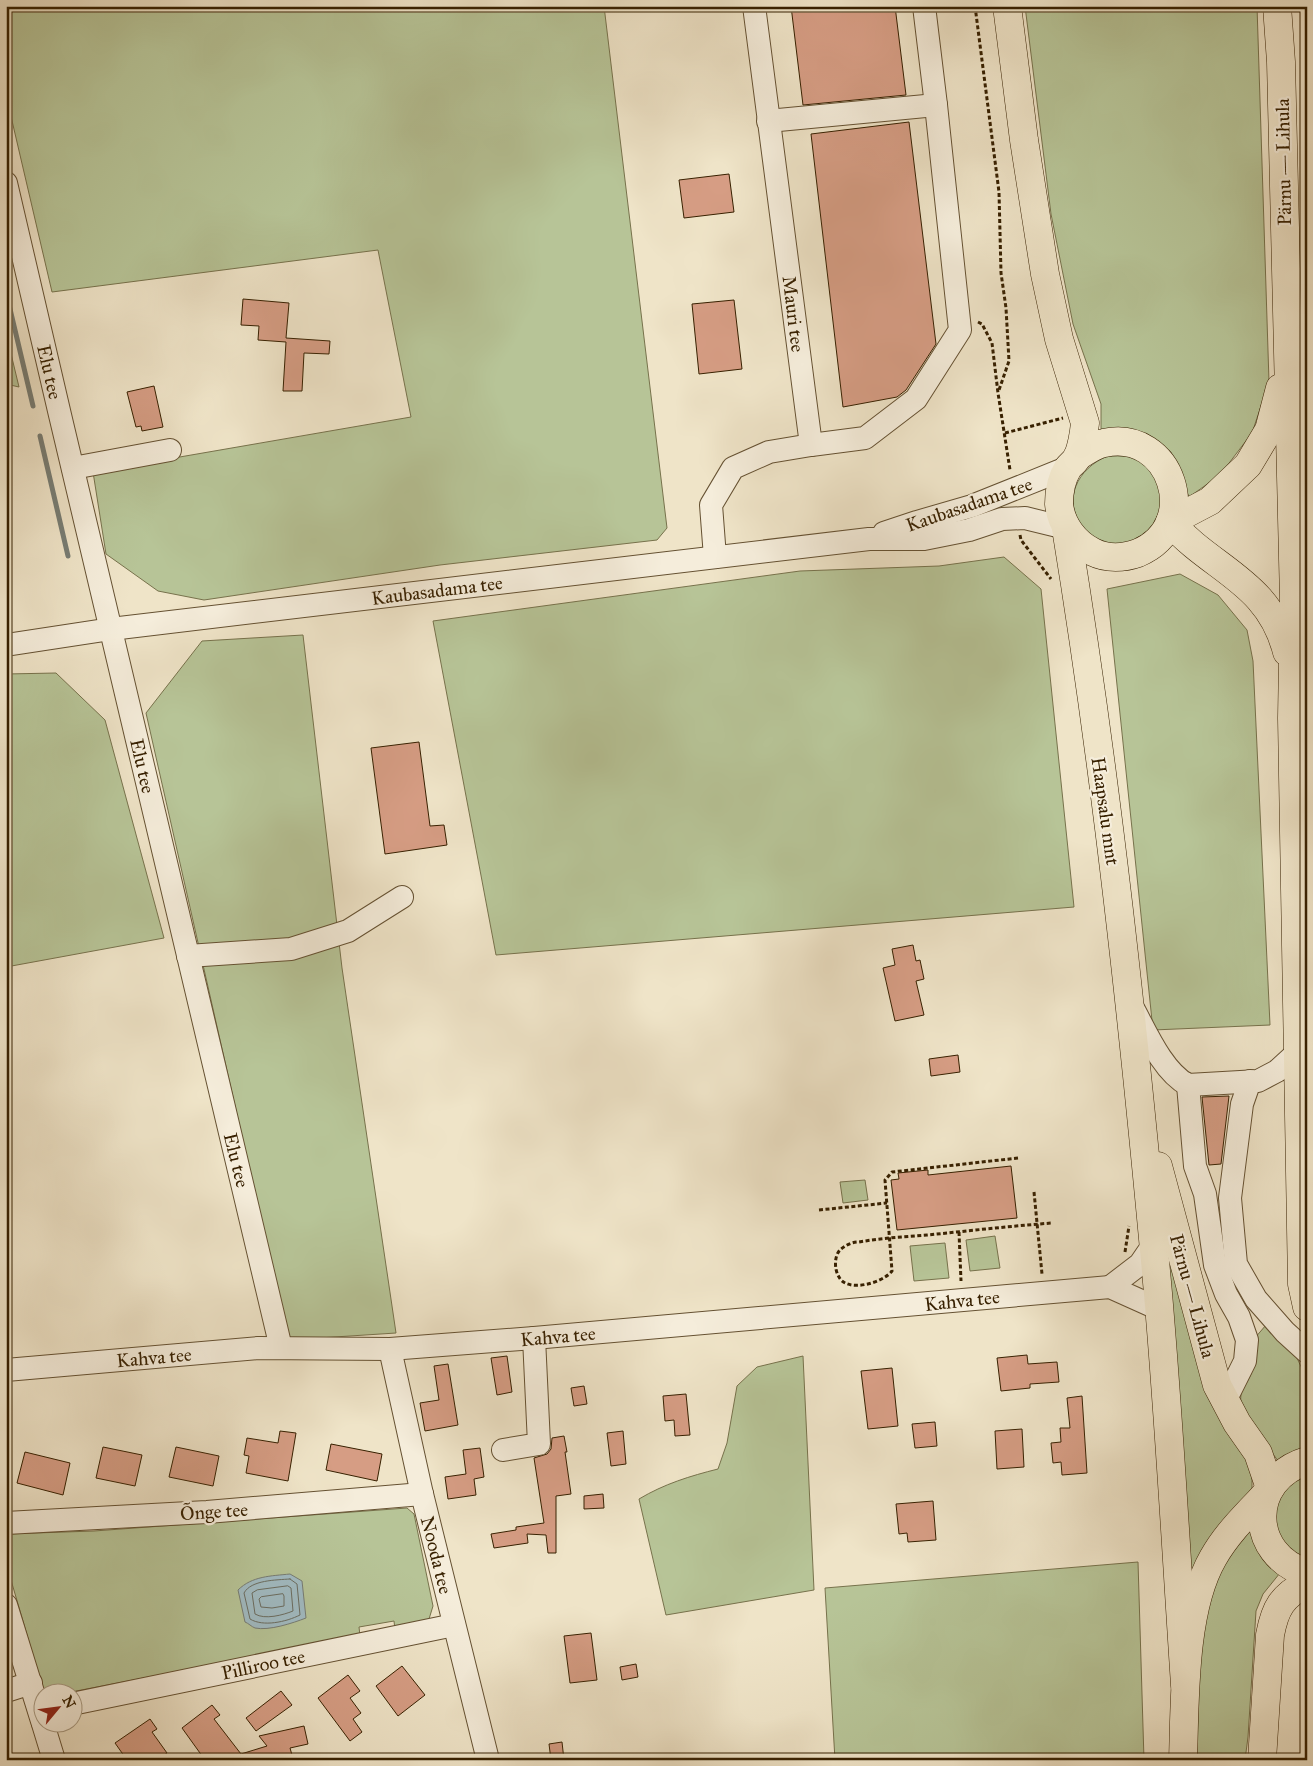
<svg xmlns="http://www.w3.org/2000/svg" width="1313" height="1766" font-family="'IM FELL Great Primer',serif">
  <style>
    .green { fill: #b7c497; stroke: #77724c }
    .water { fill: #a1bbc2; stroke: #777d74 }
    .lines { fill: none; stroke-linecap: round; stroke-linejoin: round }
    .shore { stroke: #6c6e61; stroke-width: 1 }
    .stream { stroke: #777d74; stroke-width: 5 }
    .building { fill: #d69d84; stroke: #372000 }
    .minor-casing { stroke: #655132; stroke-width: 24 }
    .major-casing { stroke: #372000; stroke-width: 29 }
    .path { stroke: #372000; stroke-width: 3; stroke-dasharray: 4 2.5; stroke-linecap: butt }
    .minor { stroke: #f5eddb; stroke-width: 22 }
    .major { stroke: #efe4c8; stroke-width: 28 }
    .labels { text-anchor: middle; stroke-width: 4.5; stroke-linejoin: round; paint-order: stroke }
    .street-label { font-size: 19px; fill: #372000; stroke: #f5eddb }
  </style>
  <rect width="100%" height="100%" fill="#efe4c8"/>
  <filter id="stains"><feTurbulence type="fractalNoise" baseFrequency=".004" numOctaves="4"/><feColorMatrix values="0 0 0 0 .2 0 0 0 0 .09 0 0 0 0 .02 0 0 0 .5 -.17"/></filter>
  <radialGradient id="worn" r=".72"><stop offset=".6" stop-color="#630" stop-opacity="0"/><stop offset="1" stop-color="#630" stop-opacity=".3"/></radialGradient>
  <!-- green -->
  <g class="green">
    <polygon points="6,6 604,6 667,528 657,540 440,565 204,600 158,591 106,554 93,472 411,417 378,250 52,292 6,95"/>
    <polygon points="1025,6 1257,6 1269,382 1252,433 1220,475 1189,497 1171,452 1142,434 1101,433 1101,404 1073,324 1051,214"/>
    <polygon points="6,333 19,387 6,384"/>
    <path d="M1108,456h19l10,3 16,11 12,37 -8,20 -36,20c-8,-3 -22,-4 -30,-9 -3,-2 -5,-7 -7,-9 -23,-28 -7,-61 24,-73z"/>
    <polygon points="1004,557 1041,589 1074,907 496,955 433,621 800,571 939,566"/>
    <polygon points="1180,574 1218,595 1247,630 1253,661 1270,1025 1153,1030 1107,589"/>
    <polygon points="303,635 342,968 396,1333 288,1340 146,713 202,641"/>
    <polygon points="56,673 105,720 164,938 6,967 6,674"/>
    <polygon points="865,1180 868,1200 843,1203 840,1182"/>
    <polygon points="995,1236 1000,1268 970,1271 966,1240"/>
    <polygon points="1165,1239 1249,1461 1252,1475 1252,1488 1190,1579"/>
    <polygon points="945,1243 949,1278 914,1281 910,1246"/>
    <path d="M1266,1325l31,33 8,17 2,5v72l-27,12c-11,-18 -43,-48 -39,-70 1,-6 5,-9 7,-14 8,-13 6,-26 6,-41z"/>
    <path d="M803,1356l11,234 -148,25 -27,-116c25,-15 51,-23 79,-30l9,-26 10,-57 20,-19z"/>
    <polygon points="1307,1471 1307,1561 1294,1556 1277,1535 1275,1504 1281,1490"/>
    <polygon points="407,1508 414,1514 433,1606 429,1619 395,1630 394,1621 359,1627 360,1636 66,1693 44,1693 6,1563 6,1534 94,1531"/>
    <polygon points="1252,1521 1280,1573 1263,1594 1256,1611 1248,1737 1245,1760 1197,1760 1199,1648 1212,1583"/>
    <polygon points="1138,1562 1144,1760 835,1760 825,1588"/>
  </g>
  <!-- water -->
  <path class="water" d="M290,1574l12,7 4,37c-13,5 -37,13 -51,10 -3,-1 -7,-5 -10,-6l-7,-32c14,-14 33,-14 52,-16z"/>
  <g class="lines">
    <!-- shore -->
    <g class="shore">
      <path d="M290,1579l7,5 3,31c-14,7 -37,12 -50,4l-6,-26c7,-13 32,-13 46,-14z"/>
      <path d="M288,1586l3,2 2,23c-10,4 -28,9 -38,3l-3,-21 5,-3z"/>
      <polygon points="283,1594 284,1596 284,1606 272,1608 261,1607 259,1599 261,1597"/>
    </g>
    <!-- stream -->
    <g class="stream">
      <polyline points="6,292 33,406"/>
      <polyline points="40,436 68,556"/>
    </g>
  </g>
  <!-- building -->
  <g class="building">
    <polygon points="791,6 895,6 906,95 803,105"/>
    <polygon points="909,122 936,344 906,390 897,397 843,407 811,134"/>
    <polygon points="729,174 734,212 684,218 679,180"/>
    <polygon points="243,299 289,303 286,338 330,341 329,354 304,353 302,391 283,391 286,342 258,340 259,326 241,325"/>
    <polygon points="734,300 742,369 699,374 692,304"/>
    <polygon points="154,386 163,427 142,431 141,426 136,427 127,392"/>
    <polygon points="419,742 430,826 444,825 447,845 385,854 371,748"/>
    <polygon points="913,945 916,961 920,960 924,979 916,981 924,1015 895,1021 883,968 895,965 892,949"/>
    <polygon points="958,1055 960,1072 931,1076 929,1059"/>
    <polygon points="1229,1096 1221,1164 1209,1165 1202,1097"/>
    <polygon points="1011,1166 1017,1218 897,1230 891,1180 899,1179 898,1173 928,1170 928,1175"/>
    <polygon points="1027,1355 1028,1364 1057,1362 1059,1382 1030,1384 1030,1388 1001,1391 997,1358"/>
    <polygon points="507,1356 512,1392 497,1395 491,1358"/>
    <polygon points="448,1364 458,1425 425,1431 420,1403 439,1400 434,1366"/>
    <polygon points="892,1368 898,1426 868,1429 861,1371"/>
    <polygon points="584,1386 587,1404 574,1406 571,1388"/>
    <polygon points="686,1394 690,1435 675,1436 674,1420 665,1421 663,1396"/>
    <polygon points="1082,1396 1087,1473 1062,1475 1061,1462 1053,1463 1051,1443 1061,1442 1060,1428 1070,1428 1067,1398"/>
    <polygon points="935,1422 937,1446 915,1448 912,1424"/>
    <polygon points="1022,1429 1024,1467 997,1469 995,1431"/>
    <polygon points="280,1431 296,1433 288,1481 246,1473 249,1456 244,1455 247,1438 278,1443"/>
    <polygon points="623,1431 626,1464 611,1466 607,1433"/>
    <polygon points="564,1436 567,1452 565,1452 571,1494 556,1496 556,1553 548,1553 546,1535 527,1534 528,1543 494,1548 491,1534 516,1530 516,1527 544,1523 534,1458 547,1454 551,1449 552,1438"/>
    <polygon points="331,1444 382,1454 377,1481 326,1470"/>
    <polygon points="103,1447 142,1455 135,1486 96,1478"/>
    <polygon points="176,1447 219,1456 213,1486 169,1477"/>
    <polygon points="480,1448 484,1477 474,1479 476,1495 448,1499 445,1477 466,1474 463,1450"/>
    <polygon points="25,1452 70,1463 63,1495 17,1483"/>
    <polygon points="603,1494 604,1508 584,1509 584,1496"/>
    <polygon points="933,1501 936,1540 908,1542 907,1533 899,1534 896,1504"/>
    <polygon points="591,1633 597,1680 570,1683 564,1636"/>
    <polygon points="636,1664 638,1677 622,1680 620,1667"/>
    <polygon points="402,1666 425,1695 398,1716 376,1686"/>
    <polygon points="348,1675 360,1691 350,1698 361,1713 353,1719 362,1732 350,1741 318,1698"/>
    <polygon points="281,1691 292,1705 256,1731 246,1718"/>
    <polygon points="212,1705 220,1715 214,1719 241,1754 267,1746 259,1736 304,1726 308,1744 290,1748 292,1755 275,1760 205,1760 182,1728"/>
    <polygon points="150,1719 157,1729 152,1732 167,1753 157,1760 127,1760 115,1743"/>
    <polygon points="562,1742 564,1760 551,1760 549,1744"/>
  </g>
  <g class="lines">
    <defs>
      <g id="minor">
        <polyline points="768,121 936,105"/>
        <polyline points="6,183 60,415 281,1348"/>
        <polyline points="811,445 865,438 916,399 960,330 936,105 924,6"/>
        <polyline points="73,468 170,450"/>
        <polyline points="884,533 917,522 972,506 1069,467"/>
        <polyline points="715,557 711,505 733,468 769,452 811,445 754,6"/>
        <polyline points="6,645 111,629 869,539 924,539 969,530 1002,519 1025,518 1066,528"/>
        <polyline points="188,956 291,949 348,931 402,897"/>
        <path d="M1133,1008c13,24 30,64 55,77l70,-4 19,-10 22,-20"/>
        <polyline points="1250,1081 1242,1104 1230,1198 1236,1264 1256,1299 1285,1332 1307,1352"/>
        <polyline points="1188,1085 1195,1166 1205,1194 1215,1265 1226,1294 1239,1317 1247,1340 1245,1361 1225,1401"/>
        <polyline points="1110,1287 1140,1264 1153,1245"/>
        <polyline points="390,1349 422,1494 488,1760"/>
        <polyline points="6,1370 258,1348 390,1349 534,1338 1110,1287 1159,1309"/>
        <polyline points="503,1450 539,1444 534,1338"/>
        <polyline points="6,1523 207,1512 422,1494"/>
        <polyline points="6,1605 42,1721"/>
        <polyline points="6,1691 31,1683"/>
        <polyline points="72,1704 454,1625"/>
        <polyline points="43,1724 54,1760"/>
      </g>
      <g id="major">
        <path d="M1007,6l17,134 21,134 14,65 26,84c-1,10 -3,23 -7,33 -2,5 -7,8 -10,12 -7,11 -9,24 -9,36 2,21 16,39 34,48 14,7 31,6 45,1 66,-28 33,-125 -34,-110 -10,2 -18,8 -27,14"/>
        <polyline points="1277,6 1281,62 1294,600 1292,718 1302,1284 1307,1307"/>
        <path d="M1280,388l-11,42 -21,35 -38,36 -40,21c43,49 99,59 117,130"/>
        <path d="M1066,528c41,250 68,502 91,754 12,134 19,269 28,403"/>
        <polyline points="1158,1166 1217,1385 1237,1423 1258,1453 1270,1488"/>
        <path d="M1307,1461c-60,18 -59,94 0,112"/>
        <path d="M1183,1760c2,-60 0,-150 30,-202 14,-25 35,-45 54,-65"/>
        <path d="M1262,1760l8,-125c5,-27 12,-39 37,-52"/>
      </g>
    </defs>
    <!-- minor casing -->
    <use href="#minor" class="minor-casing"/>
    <!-- major casing -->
    <use href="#major" class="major-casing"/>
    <!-- path -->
    <g class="path">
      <polyline points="975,6 999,192 1001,273 1006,308 1009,361 999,390"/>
      <polyline points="978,322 982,324 992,343 998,393 1010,470"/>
      <polyline points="1005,433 1063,418"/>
      <polyline points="1020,535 1021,540 1051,579"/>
      <path d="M1018,1158l-126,14 -7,8 7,91c-9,12 -45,22 -53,6 -5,-8 -5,-22 2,-28 5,-4 11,-7 18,-7 22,-4 45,-5 68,-7 41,-4 83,-9 125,-12"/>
      <polyline points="1034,1192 1042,1274"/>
      <polyline points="819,1210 887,1203"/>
      <polyline points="959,1232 961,1281"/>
      <polyline points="1125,1252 1129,1226"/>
    </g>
    <!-- minor -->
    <use href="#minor" class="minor"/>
    <!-- major -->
    <use href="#major" class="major"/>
  </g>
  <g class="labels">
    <!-- street labels -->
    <g class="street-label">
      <text transform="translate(1283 162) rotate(-91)" y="7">Pärnu — Lihula</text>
      <text transform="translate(794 314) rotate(83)" y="7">Mauri tee</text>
      <text transform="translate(50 372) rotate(77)" y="7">Elu tee</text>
      <text transform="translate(969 504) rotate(-19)" y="7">Kaubasadama tee</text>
      <text transform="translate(437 590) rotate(-7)" y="7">Kaubasadama tee</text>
      <text transform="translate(143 766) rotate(77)" y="7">Elu tee</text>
      <text transform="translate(1106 811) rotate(82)" y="7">Haapsalu mnt</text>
      <text transform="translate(237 1160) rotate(76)" y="7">Elu tee</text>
      <text transform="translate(1193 1296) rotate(75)" y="7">Pärnu — Lihula</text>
      <text transform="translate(962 1300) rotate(-6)" y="7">Kahva tee</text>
      <text transform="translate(558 1336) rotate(-5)" y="7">Kahva tee</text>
      <text transform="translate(154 1357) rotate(-5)" y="7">Kahva tee</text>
      <text transform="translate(214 1511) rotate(-4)" y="7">Õnge tee</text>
      <text transform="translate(437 1555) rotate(76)" y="7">Nooda tee</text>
      <text transform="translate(263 1664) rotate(-12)" y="7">Pilliroo tee</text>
    </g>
  </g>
  <!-- margin -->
  <rect width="1313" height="1766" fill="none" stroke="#efe4c8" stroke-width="25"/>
  <rect x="8" y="8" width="1298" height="1751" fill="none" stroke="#372000" stroke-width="2.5"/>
  <rect x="12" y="12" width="1288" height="1741" fill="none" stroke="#372000"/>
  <!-- north arrow -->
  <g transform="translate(58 1708) rotate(61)"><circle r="24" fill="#f5eddb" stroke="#a99b83"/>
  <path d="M0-4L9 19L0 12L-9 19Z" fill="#8f2418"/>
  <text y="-8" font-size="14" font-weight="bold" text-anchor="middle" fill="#372000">N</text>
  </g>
  <rect width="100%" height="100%" filter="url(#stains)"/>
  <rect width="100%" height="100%" fill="url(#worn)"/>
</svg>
